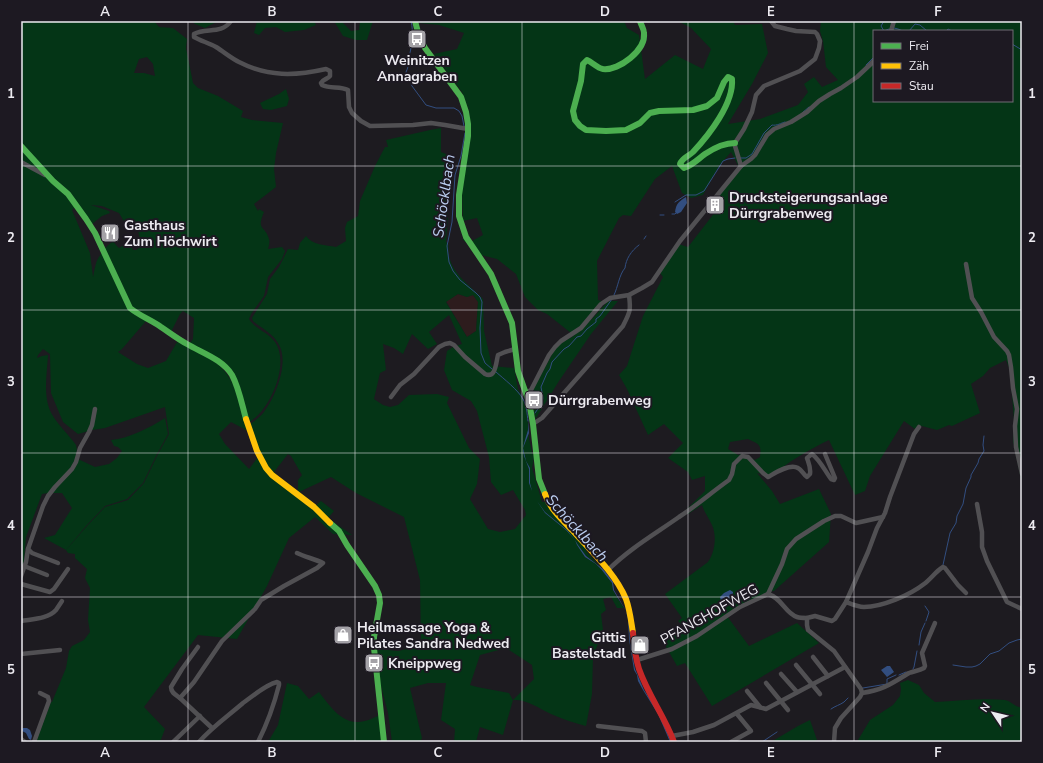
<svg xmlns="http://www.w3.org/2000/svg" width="1043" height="763" font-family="'Nunito Sans',sans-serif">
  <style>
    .commercial { fill: #2d1c1d }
    .green { fill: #043516; fill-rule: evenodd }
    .water { fill: #324e80 }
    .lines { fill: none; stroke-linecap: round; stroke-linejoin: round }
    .stream { stroke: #324e80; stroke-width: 1 }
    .street { stroke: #515053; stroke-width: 4.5 }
    .fast { stroke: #4caf50; stroke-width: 6 }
    .slow { stroke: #ffc107; stroke-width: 6 }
    .jam { stroke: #c62828; stroke-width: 6 }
    .grid { fill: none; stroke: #eceaf0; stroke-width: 1; stroke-opacity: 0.55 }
    .labels { text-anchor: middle; stroke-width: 4; stroke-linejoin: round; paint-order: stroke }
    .poi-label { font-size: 14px; font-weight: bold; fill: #eceaf0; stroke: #1d1922; text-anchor: start }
    .street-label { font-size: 14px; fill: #eceaf0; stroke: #1d1922 }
    .water-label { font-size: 15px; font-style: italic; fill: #bccff1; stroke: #1d1922 }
    .neatline { fill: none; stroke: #eceaf0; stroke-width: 1.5 }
    .grid-label { font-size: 13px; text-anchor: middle; font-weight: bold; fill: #eceaf0 }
  </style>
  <rect width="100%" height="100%" fill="#1d1b20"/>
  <!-- commercial -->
  <polygon class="commercial" points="458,294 467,297 473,295 478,302 476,331 467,337 446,301"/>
  <!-- green -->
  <g class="green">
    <path d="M21,21h133l5,6 14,1 14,11 -1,9 7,35 5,5 20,8 25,15 -2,6 11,3 31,3 -7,30 -2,16 2,18 -22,17 4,7 1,-2 5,3c-8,19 1,13 5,27 1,3 0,7 -1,10l14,-2 3,4 -3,8 -14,18 -4,19 -13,18 -2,5c6,10 19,13 26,23 15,21 -4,66 -24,79l-1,1 -20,-51 -40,-28 3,-4 1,-21 -11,-7 -3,3 -9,18 -30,-18 -10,-9 -26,-57 8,-7 3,4 3,3 10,-6 4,8h3l6,-4 -4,-15 2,-2 -1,-2 -4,-1 -4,-5 -6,2 -6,-10 -5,-2 -12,-5 -11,-1 18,6 1,2 -8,3 -10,8 -14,-19 1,-2 -7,7 18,43 3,24c2,-8 2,-16 8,-23h3l21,48 21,19 -24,28 -4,3 19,12 11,4 18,-7 11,-19c12,6 28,12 38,20 22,17 26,44 33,69l-17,-9 -12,12 6,10 24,25 9,-12 -8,-33c5,-3 10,-7 14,-12 12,-16 26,-51 14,-69 -6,-10 -17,-15 -25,-22l-1,-3 15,-24 3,-15 9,-12 9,-18 10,1 2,-7 6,-7c6,9 20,9 30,11l10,-6 -1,-13 2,-6 11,-6 2,-15 15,-35 10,-19h3l-2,-7 44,-10 11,-2v24l15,6 -7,16 -1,6v36l-2,26 2,1c1,5 0,9 1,13 4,19 22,30 34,43l1,32 8,35 22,2 4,21 5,10 4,12 2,28 3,13 2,5 -2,11 10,34h4l40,47v2l13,15 -13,-10 -3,-3v1l2,3 11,7 6,5 6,9 4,5 1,7 3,6 8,12h-7l-6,-11 -8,2 3,11 -5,4 2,16 -10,27 -1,37 -6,32c-12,-3 -24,-7 -35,-12 -13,-6 -24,-15 -38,-14l-10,35 -23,-8 -4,15h-22l1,-13 -14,-9 5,-37h-18l-18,5 12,50 -1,2 2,2h-31l-4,-29 -8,-31 -3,-33 21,2 23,-5 -1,-66 -16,-63 -48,-24 -25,-16 -32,15 16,14 6,-5 13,10 -6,7 24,17 -19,-1 -18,-17 -26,21 -22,48 -30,53 -39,-4 -54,72 21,22 -5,13h-124l15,-40h1l14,-34 3,-17 3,-5 12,-6 6,-8 -2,-12 2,-32 -5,-10 2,-9 -12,-11v-4l-7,-1 -2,-3 21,-24 18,-19 23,-7 16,-17 14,-29 11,-20 -4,-27 -60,21 -13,2 -14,4 -15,-12 -12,-29 -1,-39 -7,-5 -5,6 -1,3 5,-2 6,-1c-1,19 -6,44 5,61 6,10 16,19 23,29 5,18 -17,36 -28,48l-6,1 -16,43 -2,24 -3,10zM147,57l6,7 2,12 -11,-3h-10l5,-14zM458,294l9,3 6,-2 5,7 -2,29 -9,6 -21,-35zM449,315l13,29 -9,3 -6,4 -3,19 8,20 19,11 6,10 12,46 2,25 10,13 12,-5 12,20 1,5 -11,14 -15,3 -12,-3 -18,-30 7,-15 3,-25 -11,-11 -22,-45 2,-6 -12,-3 -28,1 -11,10 -8,2 -7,-2 -9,-6 6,-26 6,-3 -3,-26 11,4 9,6 9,-20 16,15 9,-5 -8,-12zM288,454l3,2 11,19 -4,5v12l-16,-12 -8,-8zM506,648l26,17 2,14 -21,21 -4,-7 -32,-6 -7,-2 10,-30z"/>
    <polygon points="192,21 218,21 205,28 195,24"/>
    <polygon points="257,21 314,21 316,25 304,30 285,32 276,27 265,28 259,35 254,33"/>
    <polygon points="334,21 343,21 343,23 351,31 359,30 360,21 373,21 367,40 356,40 343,36"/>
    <path d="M418,21h206l3,7 12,7 6,44 30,-24 28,14 8,-20 -20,-21 -13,-7h55l2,4 27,-1 6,29 -16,31 -24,40 32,-5 38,-14 10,-13 -4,-8 10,-7 8,10 16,-7 -12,-13 -3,-26 -3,-10 1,-10h201v463l-9,-43 1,-21 -3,-38 -1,-12 -4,-10 -16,8 -7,8 -12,8 9,29 -28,13 -3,-1 -12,5 -19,-5 -3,4 -11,-8 -34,55 -5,15 -10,4 -26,-55c-21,10 -40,22 -59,36l-13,-3 15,18 8,13 39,-15 12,25 -2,28 -55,49 -7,1 -40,24 22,30 48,-23 22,20 -107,63 -27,-43 -8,3 -13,-23 21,-15 -7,-7 4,-3 -17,-24 43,-32c7,-10 9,-26 4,-37 -3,-7 -8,-13 -10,-20l-14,9 -5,-1 22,-22v-15l-13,4 -4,-8 -20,-14 15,-15 -19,-19 -16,11 -21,-46 -8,-14 8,-9 16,-50 20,-39 -3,-4 18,-29 10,3 31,-40 -5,-9 25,-31 -8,-15 -12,14 -16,29 -12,3 -9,-5 -10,-27 -17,13 -24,37 -8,-1 -4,3 -22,43 1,39 4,1 -20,24 -11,8 -24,-19 -9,-4 -13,-13 -9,-23 -19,-15 -16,-4 -19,-16h7l3,2 11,-6 -6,-17 -14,3 -1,-29 9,-63 -2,-19 -7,-18 -28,-38 23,-5 7,-16 -25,-8 -20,-2zM874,31h138v70h-138zM748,439c11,5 14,6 12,18l-5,3 -13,-6 -4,1 -10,-6 2,-7z"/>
    <polygon points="286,89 289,99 287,106 271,110 263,109 260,103 279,94"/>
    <polygon points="608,301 618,301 591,334 559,381 536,418 535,417 534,410 539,399 538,393 533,390 556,347 563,342 572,337 592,319"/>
    <path d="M165,418l3,16 -11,20 -14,29 -16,16 -22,7 -19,20 -20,24 -22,-12 11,-3 17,-27 -10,-15h-11l27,-34 17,8 14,-3 8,-6 5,-7 -4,-4 -4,-1 -3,-6c19,-2 38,-12 54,-22z"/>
    <path d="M908,680l11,5 5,8 11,9c23,-1 47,-4 70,-2 6,1 10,7 17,8v34h-163l-1,-2 12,-20 23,-15 7,-9 1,-7 -1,-6z"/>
    <path d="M287,683l11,3 11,13 10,-7c10,13 22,31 39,30 8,0 15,-4 22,-7l1,27h-113l10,-17z"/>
    <polygon points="810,720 817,740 812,742 771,742 798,726"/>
  </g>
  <!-- water -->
  <g class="water">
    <path d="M686,197l1,6 -6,9 -4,2 -2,-2c1,-8 4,-11 11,-15z"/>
    <polygon points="528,420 529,433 523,448 526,461 530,468 530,483 532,491 537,501 545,512 567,530 575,540 578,545 586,556 603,569 613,582 614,590 626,611 629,619 630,643 635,669 644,690 659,713 671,742 670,742 658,714 643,690 638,681 637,675 634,670 629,639 628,619 626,611 613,590 612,583 601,569 596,564 585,557 577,545 575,540 566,530 545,513 537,501 532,491 529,483 529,469 524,456 523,451 523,447 528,430"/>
    <polygon points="730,590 733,592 733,596 724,603 721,601 720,597 724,593"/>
    <polygon points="887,666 890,666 894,672 887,677 881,670"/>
    <polygon points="23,728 27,728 30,730 32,736 31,740 29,739 26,733 22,731 22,729"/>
  </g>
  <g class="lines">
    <!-- stream -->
    <g class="stream">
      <path d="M411,21c3,12 1,24 -2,36 -1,6 0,9 -3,15l6,14 14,19 10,3h18l5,3 3,5 2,10"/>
      <polyline points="884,21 881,26 884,31"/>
      <polyline points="894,28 898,29 903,31"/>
      <polyline points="884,31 889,29"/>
      <polyline points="909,31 915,24 920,25 927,31"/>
      <polyline points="946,31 948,29 952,31"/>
      <polyline points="1012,44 1022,50"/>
      <polyline points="866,65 874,57"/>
      <polyline points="802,113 809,107"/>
      <polyline points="465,133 461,156 455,175 452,222 447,246 449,262 453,271 460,280 476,293 480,297 482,302 480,328 481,353 485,363 492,369"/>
      <path d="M740,158h6l6,-4 12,-21 8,-8c5,1 9,-2 13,-3"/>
      <polyline points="675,202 686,195 696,195 704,191 723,161 728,159 735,158"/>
      <polyline points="672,214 675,214 676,213"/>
      <polyline points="660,215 664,215"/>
      <polyline points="644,239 646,236"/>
      <path d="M614,295c4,-8 5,-20 11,-27 1,-9 6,-17 14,-23"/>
      <path d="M496,372c8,7 22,18 27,27 4,7 4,15 5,22"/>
      <polyline points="535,413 542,403 543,398 541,387 547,373 550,369 552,362 564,349 569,346 577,337 581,336 587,329 596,322 596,319 600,316 612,299"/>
      <polyline points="943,565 950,533 956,523 957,516 963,504 966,488 971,477 971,475 978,463 979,459 984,451 983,445 984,436"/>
      <polyline points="925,606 929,612 926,621"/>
      <polyline points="919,645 921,632 925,623"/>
      <polyline points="953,665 966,667 972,667 976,666 980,664 990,654 999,651 1009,643 1017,640 1022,639"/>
      <polyline points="913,669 914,667 917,651"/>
      <polyline points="899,675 906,672"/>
      <polyline points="863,688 887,684 887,679 896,675"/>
      <path d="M831,709c4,-3 9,-4 13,-7 1,-1 3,-3 4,-4"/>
      <polyline points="762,742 777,732"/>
    </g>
    <!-- street -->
    <g class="street">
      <path d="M231,21c-10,14 -25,6 -37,13v3c7,4 15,6 22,10 8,5 15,11 23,15 29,15 56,14 87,7l4,2v5c-2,3 -7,3 -9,7l1,2c8,4 18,1 26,5l1,17 3,6 9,8 9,5 43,-1 18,-2 14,2 23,4"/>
      <polyline points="891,31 894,21"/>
      <polyline points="21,162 32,168 45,175"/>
      <polyline points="741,166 735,146 735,143 744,129 752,112 756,95 764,86 800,71 815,59 819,48 820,41 817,34 815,32 796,31 787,29 775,26 771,21"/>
      <polyline points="966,264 972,298 981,312 994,337 1007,351 1009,355 1011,367 1013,388 1017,409 1015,426 1016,447 1022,474"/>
      <polyline points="526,393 531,390 549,355 555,347 561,341 581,328 601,304 610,298 629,295 642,288 652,282 680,241 741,166 751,159 755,155 767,135 774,129 791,122 807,112 819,101 830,94 841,88 857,77 874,61"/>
      <path d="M391,397l9,-12 14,-11 25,-27 6,-3 5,-1 4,2 11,12 20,17c11,5 11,-12 13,-19l7,-3 10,-3"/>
      <path d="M533,424l9,-6 81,-92c7,-14 8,-15 6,-31"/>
      <polyline points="977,504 982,532 982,547 987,561 1007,602 1022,609"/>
      <polyline points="28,549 32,553 58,563"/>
      <polyline points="24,566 47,575"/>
      <path d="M608,570c21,-21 47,-36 71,-53 17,-11 33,-25 50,-37l3,-6 2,-10 8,-8 6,1 15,16 5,4c7,-4 22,-14 30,-9 4,2 5,6 9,9l3,-3c1,-6 -1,-10 -3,-16l5,-4c8,6 13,17 19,25l3,1 1,-2 -10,-24"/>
      <polyline points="21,576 26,562 28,549 43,506 48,496 55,487 72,469 76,462 80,448 89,432 92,425 95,409"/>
      <polyline points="21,584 50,592 54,589 68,569"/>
      <path d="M768,594c14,4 17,19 29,23 3,1 7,1 10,1"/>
      <path d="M846,602c5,2 12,5 18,5 18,0 46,-12 60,-23 7,-5 12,-13 19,-17l2,1 13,17 8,8"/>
      <path d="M21,621c11,-2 27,-2 35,-11 2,-3 4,-6 6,-9"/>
      <polyline points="21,654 60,650"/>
      <polyline points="813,657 828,676"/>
      <polyline points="637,660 672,649 697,636 740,607 768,594 782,564 787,549 796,539 824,521 835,516 841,516 856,523 883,517"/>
      <polyline points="796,665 820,694"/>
      <polyline points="781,674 797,692"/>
      <polyline points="766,683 788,710"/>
      <polyline points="747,691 760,707"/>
      <path d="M862,693c21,-3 29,-9 47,-20 5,-2 10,-2 15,-5l1,-2 -3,-13 13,-30"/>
      <path d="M180,698c-4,-3 -9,-5 -9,-11l11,-18 16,-22"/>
      <polyline points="598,726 642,731 645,733 646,742"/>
      <path d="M212,728l-32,-30 14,-16 28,-41 33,-32 6,-9 23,-14 33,-18 6,-5c-8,-4 -18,-6 -26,-10"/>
      <polyline points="672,736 693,732 714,725 751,705 766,709 845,667"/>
      <polyline points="21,739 25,742"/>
      <polyline points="34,742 49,701 48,697 40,693"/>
      <polyline points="173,742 200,716"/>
      <path d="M199,742c13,-15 29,-26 44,-39 10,-7 22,-18 34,-21l2,1v2c-5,20 -12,39 -21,57"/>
      <polyline points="731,742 751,731 737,714"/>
      <polyline points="834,742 835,728 841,718 860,697 862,693 861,689 834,651 808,630 807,625 807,618 815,616 832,621 835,619 846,602 868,552 877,528 885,513 890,497 914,434 919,427"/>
    </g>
    <!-- fast -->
    <g class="fast">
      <polyline points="415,21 419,36 425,48 461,97 466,112 468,124 468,136 459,195 459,216 466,237 491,274 512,323 518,371 529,402 533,424 539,479 545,494"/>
      <path d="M640,21c1,4 4,8 4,12 2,17 -25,38 -41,36 -6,-1 -11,-7 -16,-9l-4,4 -2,17 -8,30 2,9 5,6 6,4 20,1 20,-1 14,-7 10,-10 9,-2 34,-1 14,-4 10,-8 7,-16 4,-5 4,2c2,24 -23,56 -39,73 -4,4 -11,6 -13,12l4,4c9,-3 14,-9 21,-14 9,-6 20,-11 30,-11"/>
      <path d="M21,146l32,35 15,13 18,25 9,14 35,75c10,8 21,12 31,19 9,6 17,12 26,17 15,9 35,15 45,31 7,13 10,30 14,44"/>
      <polyline points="330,523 339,531 347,545 375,586 379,595 380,603 374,637 374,648 384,742"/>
    </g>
    <!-- slow -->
    <g class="slow">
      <polyline points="246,419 257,451 266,468 272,475 314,507 330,523"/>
      <path d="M545,494c5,15 17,26 28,37 19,21 42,42 53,68 4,11 5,22 7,34"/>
    </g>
    <!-- jam -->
    <path class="jam" d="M633,633c1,12 2,24 6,36 9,26 26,48 35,73"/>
  </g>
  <!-- grid -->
  <path class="grid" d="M188,21v721M355,21v721M522,21v721M688,21v721M854,21v721M21,166h1001M21,310h1001M21,453h1001M21,597h1001"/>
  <!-- icons -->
  <defs>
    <symbol id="bus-square" viewBox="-11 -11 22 22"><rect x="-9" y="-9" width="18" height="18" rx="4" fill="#a4a2a7" stroke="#1d1922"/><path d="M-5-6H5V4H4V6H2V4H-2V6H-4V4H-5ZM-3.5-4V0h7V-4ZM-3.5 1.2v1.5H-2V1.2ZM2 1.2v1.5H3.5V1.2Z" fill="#fff"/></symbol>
    <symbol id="building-square" viewBox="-11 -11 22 22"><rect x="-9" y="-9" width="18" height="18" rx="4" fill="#a4a2a7" stroke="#1d1922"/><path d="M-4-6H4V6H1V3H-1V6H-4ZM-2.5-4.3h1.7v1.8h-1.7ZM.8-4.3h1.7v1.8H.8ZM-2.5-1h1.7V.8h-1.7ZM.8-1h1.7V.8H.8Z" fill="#fff"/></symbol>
    <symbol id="restaurant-square" viewBox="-11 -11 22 22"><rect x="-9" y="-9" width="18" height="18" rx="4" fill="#a4a2a7" stroke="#1d1922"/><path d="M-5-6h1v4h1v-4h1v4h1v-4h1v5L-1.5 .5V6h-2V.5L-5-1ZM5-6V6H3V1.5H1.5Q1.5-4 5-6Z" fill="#fff"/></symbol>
    <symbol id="shop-square" viewBox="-11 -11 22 22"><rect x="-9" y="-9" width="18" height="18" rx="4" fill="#a4a2a7" stroke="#1d1922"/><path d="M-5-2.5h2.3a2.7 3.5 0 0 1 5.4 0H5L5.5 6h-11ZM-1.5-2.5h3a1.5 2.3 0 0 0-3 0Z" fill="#fff"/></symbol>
  </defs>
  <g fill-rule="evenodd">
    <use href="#bus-square" x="406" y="28" width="22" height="22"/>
    <use href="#building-square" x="704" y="194" width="22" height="22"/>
    <use href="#restaurant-square" x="99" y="222" width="22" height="22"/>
    <use href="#bus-square" x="523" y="389" width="22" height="22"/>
    <use href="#shop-square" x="332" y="624" width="22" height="22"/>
    <use href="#shop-square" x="629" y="634" width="22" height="22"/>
    <use href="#bus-square" x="363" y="652" width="22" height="22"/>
  </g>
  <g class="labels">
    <!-- poi labels -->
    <g class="poi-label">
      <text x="417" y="65" text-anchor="middle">Weinitzen<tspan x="417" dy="16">Annagraben</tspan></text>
      <text x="729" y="202">Drucksteigerungsanlage<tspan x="729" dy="16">Dürrgrabenweg</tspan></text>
      <text x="124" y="230">Gasthaus<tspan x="124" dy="16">Zum Höchwirt</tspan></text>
      <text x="548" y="405">Dürrgrabenweg</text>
      <text x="357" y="632">Heilmassage Yoga &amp;<tspan x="357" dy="16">Pilates Sandra Nedwed</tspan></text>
      <text x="626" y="642" text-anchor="end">Gittis<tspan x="626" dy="16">Bastelstadl</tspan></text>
      <text x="388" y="668">Kneippweg</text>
    </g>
    <!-- street labels -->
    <g class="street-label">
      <text transform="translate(709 614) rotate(-29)" y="5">PFANGHOFWEG</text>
    </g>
    <!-- water labels -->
    <g class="water-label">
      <text transform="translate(444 196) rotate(-82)" y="5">Schöcklbach</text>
      <text transform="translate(577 528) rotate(48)" y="5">Schöcklbach</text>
    </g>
  </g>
  <!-- border -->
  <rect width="1043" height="763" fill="none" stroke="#1d1922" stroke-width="44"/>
  <!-- legend -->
  <rect x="873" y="30" width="140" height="72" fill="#1d1922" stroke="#706d74"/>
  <rect x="881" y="43" width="20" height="6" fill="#4caf50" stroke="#706d74"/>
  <text x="909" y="50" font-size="12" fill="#eceaf0">Frei</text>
  <rect x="881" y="63" width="20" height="6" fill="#ffc107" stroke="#706d74"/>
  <text x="909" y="70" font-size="12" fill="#eceaf0">Zäh</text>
  <rect x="881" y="83" width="20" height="6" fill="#c62828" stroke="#706d74"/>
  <text x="909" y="90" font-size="12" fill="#eceaf0">Stau</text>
  <!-- north arrow -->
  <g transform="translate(993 713) rotate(305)" stroke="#1d1922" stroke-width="3" paint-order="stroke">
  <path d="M0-3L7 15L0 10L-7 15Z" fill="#eceaf0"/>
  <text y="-6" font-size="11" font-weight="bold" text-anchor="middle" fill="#eceaf0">N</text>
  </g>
  <rect x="22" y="22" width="999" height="719" class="neatline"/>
  <g class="grid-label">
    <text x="105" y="16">A</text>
    <text x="272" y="16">B</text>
    <text x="438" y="16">C</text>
    <text x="605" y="16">D</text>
    <text x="771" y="16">E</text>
    <text x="938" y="16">F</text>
    <text x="11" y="98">1</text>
    <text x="1032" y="98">1</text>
    <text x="11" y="242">2</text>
    <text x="1032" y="242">2</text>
    <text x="11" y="386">3</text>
    <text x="1032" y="386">3</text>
    <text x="11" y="530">4</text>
    <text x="1032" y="530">4</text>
    <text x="11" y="674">5</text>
    <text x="1032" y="674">5</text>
    <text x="105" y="757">A</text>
    <text x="272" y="757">B</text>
    <text x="438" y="757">C</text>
    <text x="605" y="757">D</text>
    <text x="771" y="757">E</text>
    <text x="938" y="757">F</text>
  </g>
</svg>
